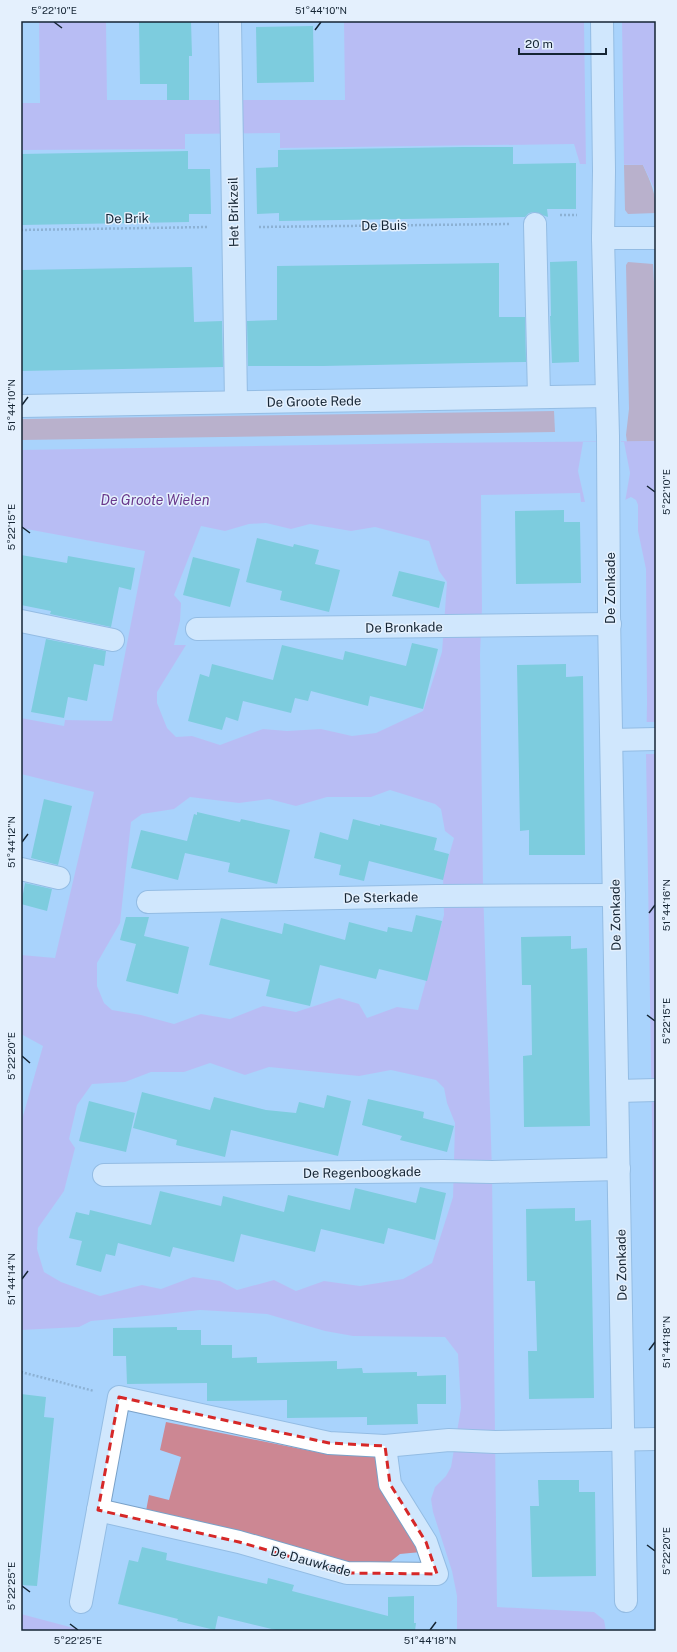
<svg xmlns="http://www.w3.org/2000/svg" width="677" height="1652" font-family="'Public Sans',sans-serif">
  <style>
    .green { fill: #cc8793 }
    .water { fill: #caa3ec; fill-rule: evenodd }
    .pier { fill: #a9d3fc }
    .building { fill: #48c3ba }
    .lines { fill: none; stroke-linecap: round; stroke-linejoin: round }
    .street-casing { stroke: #79a1c8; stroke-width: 24 }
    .path { stroke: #6887a4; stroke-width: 2.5; stroke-dasharray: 2 2; stroke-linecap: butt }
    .street { stroke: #fff; stroke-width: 22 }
    .marked { fill: none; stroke: #d62828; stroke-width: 3; stroke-dasharray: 8 5; stroke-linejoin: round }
    .ticks { fill: none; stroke: #152534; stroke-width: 1.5 }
    .labels { text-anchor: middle; stroke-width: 3; stroke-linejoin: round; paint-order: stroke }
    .street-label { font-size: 13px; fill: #152534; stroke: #e4f0fd }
    .water-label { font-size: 14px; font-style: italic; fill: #69388c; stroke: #e4f0fd }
    .neatline { fill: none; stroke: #152534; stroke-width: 1.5 }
    .ticks-label { font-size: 10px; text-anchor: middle; fill: #152534 }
  </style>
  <rect width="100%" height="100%" fill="#a9d3fc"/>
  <!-- green -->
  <g class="green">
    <path d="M624,165h19c8,18 13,28 13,48l-28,1 -3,-4z"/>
    <polygon points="628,262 653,264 656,319 656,441 627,442 626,435 629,409 626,265"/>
    <polygon points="554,411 555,432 21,440 21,419"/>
    <polygon points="166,1422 326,1454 374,1456 380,1463 421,1552 400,1554 390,1562 348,1562 146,1511 149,1495 169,1500 181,1457 160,1450"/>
  </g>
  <!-- water -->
  <g class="water">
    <polygon points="39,21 106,21 107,100 345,100 344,21 656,21 656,198 654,188 643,165 580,164 574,144 280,148 280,133 185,134 185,149 21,150 21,103 40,103"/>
    <path d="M656,441v929l-10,-616 1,-51 -1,-134 -8,-38v-26l-2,-5 -5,-3 -6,3 -44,2 -1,-9 -99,2 1,114 -2,45 3,232 9,286 5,435 97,5 10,8 2,11h-149v-35l-5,-25 -19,-59 -2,-13 4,-12 11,-11 5,-9 10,-59 -3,-54 -13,-17 -92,-1 -28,-5 -58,-17 -67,-4 -43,5 -66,6 -12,6 -58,3v-207l22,-77 -22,-12v-79l34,3 39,-166 -73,-18v-56l43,8 1,-6 47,1 33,-170 -124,-23v-78l415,-7zM266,523l25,6 19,-5 41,7 24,-4 54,14 10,30 8,11 -5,70 -19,59 -47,22 -24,3 -31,-7 -34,2 -24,-2 -43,16 -28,-9 -16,1 -9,-9 -10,-25v-11l29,-47h-12l6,-24 1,-18 -7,-8 27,-69 24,5 24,-7zM390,790l45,14 6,5 4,22 9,7 -11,38 1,39 -26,95 -21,-3 -30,11 -8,-14 -20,-6 -43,14 -33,-6 -33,13 -29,-5 -27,10 -33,-9 -29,-5 -8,-7 -7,-17v-23l23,-40 11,-101 11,-8 32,-5 16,-12 49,6 30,-4 27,7 31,-9h44zM210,1063l35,12 24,-8 90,9 32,-6 45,10 8,8 3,15 8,20 -2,74 -21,66 -29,16 -43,7 -36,-5 -28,10 -22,-11 -37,10 -17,-9 -27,-4 -32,12 -19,-4 -42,11 -39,-14 -17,-10 -7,-23 1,-21 26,-37 11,-43 -6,-9 8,-34 15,-21 33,-2 26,-10h33z"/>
    <polygon points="21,1614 85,1631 21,1631"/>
  </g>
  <!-- pier -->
  <g class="pier">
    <polygon points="584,21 622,21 624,167 586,166"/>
    <polygon points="597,440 621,440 621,442 624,442 630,473 625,502 585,502 578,471 583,442 596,442"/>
    <rect x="644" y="722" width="12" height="32"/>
  </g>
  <!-- building -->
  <g class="building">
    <polygon points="139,21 191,21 192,56 189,56 189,100 167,100 167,84 140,84"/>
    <polygon points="313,26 314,82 257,83 256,27"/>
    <polygon points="463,147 513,147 513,164 576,163 576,209 547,209 548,217 534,212 529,213 525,217 279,221 279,213 257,214 256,168 278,167 278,150"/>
    <polygon points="188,151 188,169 210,169 211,214 189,214 189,222 21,225 21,154"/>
    <polygon points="577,261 579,362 552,363 550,316 551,316 550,262"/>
    <polygon points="499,263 499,317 525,317 526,362 323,366 248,366 247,321 277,320 277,266"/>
    <polygon points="192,267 194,322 222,321 223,367 21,371 21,270"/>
    <polygon points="564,510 564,522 580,522 581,583 516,584 515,511"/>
    <polygon points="257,538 293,547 294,544 319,550 315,564 340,570 329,612 280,600 282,591 246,582"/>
    <polygon points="21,555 67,563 68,556 135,568 131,590 119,587 111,627 50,614 51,611 21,605"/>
    <polygon points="193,557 240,569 230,607 183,595"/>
    <polygon points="399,571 445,582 439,608 392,596"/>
    <polygon points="46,639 106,651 104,666 94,664 87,701 68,697 64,718 31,712"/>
    <polygon points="412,643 438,649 423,709 370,696 368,706 311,691 308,701 295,698 291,713 243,701 238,721 226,717 222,730 188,721 200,674 209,677 212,664 273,680 282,645 343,660 345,651 406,666"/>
    <polygon points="566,664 566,677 583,676 585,855 529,855 529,830 520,831 517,665"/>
    <polygon points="44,799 72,806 58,865 31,858"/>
    <polygon points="197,812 240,822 241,819 290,830 277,884 228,872 230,863 185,853 178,880 131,868 141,830 187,841 194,814 197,815"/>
    <polygon points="353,819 380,826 380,824 437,838 434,850 449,854 443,880 369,861 364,881 339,875 341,865 314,858 320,832 348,840"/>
    <polygon points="25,883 52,889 47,911 21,904"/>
    <polygon points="416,915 442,921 427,981 379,969 376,979 320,965 310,1006 266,996 270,980 209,965 221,918 282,934 284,923 345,940 349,922 387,932 388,927 412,932"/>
    <polygon points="126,917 149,917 144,936 189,947 178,994 126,981 136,944 120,940"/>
    <polygon points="571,936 571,949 587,948 590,1126 524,1127 523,1056 532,1055 531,985 522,985 521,937"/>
    <polygon points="142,1092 210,1110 214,1097 266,1110 296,1113 299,1102 324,1108 327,1095 351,1101 338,1156 231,1130 225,1157 176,1145 177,1140 133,1128"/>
    <polygon points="368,1099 424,1112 423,1118 454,1126 447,1152 400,1140 402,1136 362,1125"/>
    <polygon points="89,1101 135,1113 126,1152 79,1141"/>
    <polygon points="420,1187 446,1193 435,1240 388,1228 384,1244 321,1229 315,1252 241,1234 234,1262 173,1247 170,1257 118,1243 115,1256 106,1254 101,1272 76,1265 82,1241 69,1238 76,1212 89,1215 90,1210 151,1225 160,1191 221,1206 223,1196 284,1212 288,1195 350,1210 355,1188 416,1203"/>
    <polygon points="575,1208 575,1221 591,1220 594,1398 529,1399 528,1351 537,1351 535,1281 527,1281 526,1209"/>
    <polygon points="177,1327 177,1330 201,1330 201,1345 232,1345 232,1358 257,1357 257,1363 337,1361 337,1369 362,1368 363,1373 417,1372 417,1376 446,1375 446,1404 417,1404 418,1424 367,1425 367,1417 287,1418 287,1400 207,1401 207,1383 127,1384 126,1356 113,1356 113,1328"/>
    <polygon points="21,1394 46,1397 44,1417 54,1418 37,1586 21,1585"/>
    <polygon points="538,1480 579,1480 579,1492 595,1492 596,1576 532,1577 530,1506 539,1506"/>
    <polygon points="142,1547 167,1553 166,1560 267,1584 268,1578 294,1585 292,1591 388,1616 388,1597 414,1596 414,1623 416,1623 415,1631 280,1631 218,1616 215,1630 177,1621 178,1619 118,1604 129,1560 138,1562"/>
  </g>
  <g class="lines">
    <defs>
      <g id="street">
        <polyline points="230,21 236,402"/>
        <polyline points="602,21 604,171 603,238 608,436 609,615 626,1601"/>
        <polyline points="535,224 539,397"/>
        <polyline points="603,238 656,238"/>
        <polyline points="21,406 607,396"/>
        <polyline points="21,621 113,640"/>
        <polyline points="197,629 610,624"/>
        <polyline points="612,740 656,739"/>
        <polyline points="21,869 59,878"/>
        <polyline points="148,902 437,896 614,895"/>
        <polyline points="618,1091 656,1090"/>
        <polyline points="104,1175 443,1171 492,1172 619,1169"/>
        <polyline points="98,1510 239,1542 347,1573 437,1574 426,1542 390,1484 385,1446"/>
        <polyline points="81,1602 119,1397 329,1443 385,1446 449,1440 495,1442 656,1439"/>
      </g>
    </defs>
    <!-- street casing -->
    <use href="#street" class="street-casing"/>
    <!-- path -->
    <g class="path">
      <polyline points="560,215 577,215"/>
      <polyline points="259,227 510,224"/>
      <polyline points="21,230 208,227"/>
      <polyline points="21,1372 94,1391"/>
    </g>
    <!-- street -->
    <use href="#street" class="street"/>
  </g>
  <!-- marked area -->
  <path d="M0 0H677V1652H0ZM119,1397l210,46 56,3 5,38 36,58 11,32 -90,-1 -108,-31 -141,-32z" fill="#a9d3fc" fill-opacity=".55" fill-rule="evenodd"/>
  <path class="marked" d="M119,1397l210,46 56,3 5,38 36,58 11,32 -90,-1 -108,-31 -141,-32z"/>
  <!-- ticks -->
  <path class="ticks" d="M54,22l8,6M315,30l6,-8M22,405l6,-8M647,486l8,6M22,527l8,6M22,842l6,-8M649,913l6,-8M647,1015l8,6M22,1056l8,7M22,1279l6,-8M649,1350l6,-8M647,1545l8,6M22,1586l8,6M70,1624l8,6M430,1630l6,-8"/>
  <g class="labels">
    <!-- street labels -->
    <g class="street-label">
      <text transform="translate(233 212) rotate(-91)" y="5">Het Brikzeil</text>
      <text transform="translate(127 218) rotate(-1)" y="5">De Brik</text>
      <text transform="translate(384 225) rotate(-1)" y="5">De Buis</text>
      <text transform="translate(314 401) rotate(-1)" y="5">De Groote Rede</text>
      <text transform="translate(610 588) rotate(-90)" y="5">De Zonkade</text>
      <text transform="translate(404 627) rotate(-1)" y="5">De Bronkade</text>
      <text transform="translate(381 897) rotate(-1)" y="5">De Sterkade</text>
      <text transform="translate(615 915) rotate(-91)" y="5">De Zonkade</text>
      <text transform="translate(362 1172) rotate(-1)" y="5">De Regenboogkade</text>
      <text transform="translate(621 1265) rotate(-91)" y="5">De Zonkade</text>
      <text transform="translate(311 1561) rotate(15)" y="5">De Dauwkade</text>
    </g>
    <!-- water labels -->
    <g class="water-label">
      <text x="155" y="505">De Groote Wielen</text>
    </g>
  </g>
  <!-- border -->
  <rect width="677" height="1652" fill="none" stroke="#e4f0fd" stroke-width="44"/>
  <!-- scale -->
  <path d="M519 48v6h87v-6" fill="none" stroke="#152534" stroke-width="2"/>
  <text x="525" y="48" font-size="12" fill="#152534" stroke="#e4f0fd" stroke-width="3" paint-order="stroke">20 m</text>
  <rect x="22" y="22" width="633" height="1608" class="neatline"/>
  <g class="ticks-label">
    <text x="54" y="14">5°22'10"E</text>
    <text x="321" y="14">51°44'10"N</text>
    <text transform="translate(11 405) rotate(-90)" y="4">51°44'10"N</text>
    <text transform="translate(666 492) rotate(-90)" y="4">5°22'10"E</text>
    <text transform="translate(11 527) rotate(-90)" y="4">5°22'15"E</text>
    <text transform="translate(11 842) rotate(-90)" y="4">51°44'12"N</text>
    <text transform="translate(666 905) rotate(-90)" y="4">51°44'16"N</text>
    <text transform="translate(666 1021) rotate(-90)" y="4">5°22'15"E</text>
    <text transform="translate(11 1056) rotate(-90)" y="4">5°22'20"E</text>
    <text transform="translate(11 1279) rotate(-90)" y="4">51°44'14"N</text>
    <text transform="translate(666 1342) rotate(-90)" y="4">51°44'18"N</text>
    <text transform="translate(666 1551) rotate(-90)" y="4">5°22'20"E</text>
    <text transform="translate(11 1586) rotate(-90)" y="4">5°22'25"E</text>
    <text x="78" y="1644">5°22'25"E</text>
    <text x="430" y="1644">51°44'18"N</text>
  </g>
</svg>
